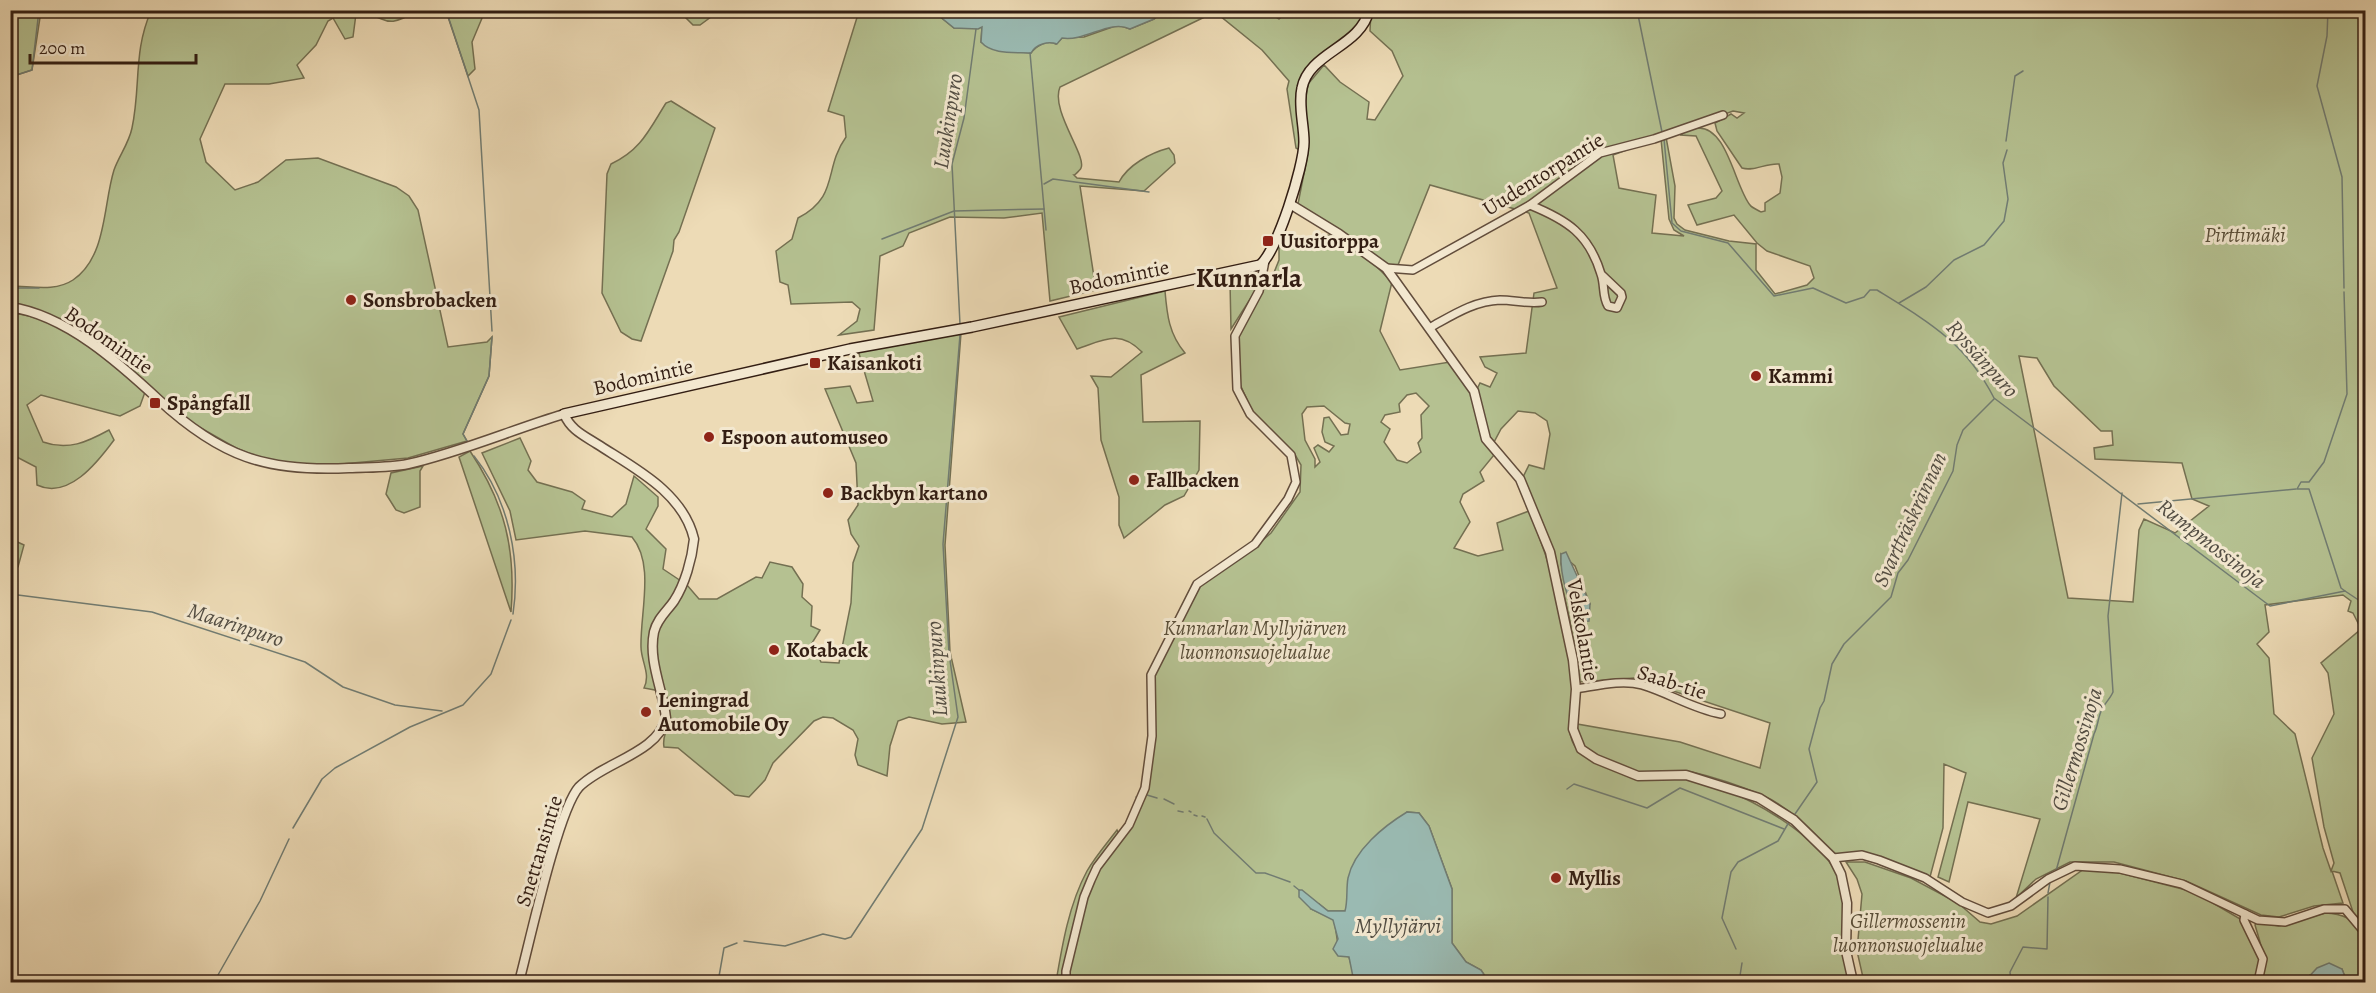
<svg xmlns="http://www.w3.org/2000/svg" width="2376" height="993" font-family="Alegreya,serif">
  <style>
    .green { fill: #b5c191; stroke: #747052; stroke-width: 1.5; fill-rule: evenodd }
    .water { fill: #9abab2; stroke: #717c72; stroke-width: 1.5 }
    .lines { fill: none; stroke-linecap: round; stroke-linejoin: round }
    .stream { stroke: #717c72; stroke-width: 1.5 }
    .minor-casing { stroke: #624d3c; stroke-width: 10 }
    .tertiary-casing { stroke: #624d3c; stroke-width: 11 }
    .secondary-casing { stroke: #331e13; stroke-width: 12 }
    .minor { stroke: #f3e8d0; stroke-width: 7 }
    .tertiary { stroke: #f3e8d0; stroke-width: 8 }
    .secondary { stroke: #f3e8d0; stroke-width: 9 }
    .poi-dot { fill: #8f2418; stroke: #f3e8d0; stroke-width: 2 }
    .labels { text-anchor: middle; stroke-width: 6; stroke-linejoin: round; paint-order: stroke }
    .street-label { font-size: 21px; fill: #331e13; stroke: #f3e8d0 }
    .park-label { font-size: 21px; font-style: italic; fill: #5a4f39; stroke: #f3e8d0 }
    .poi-label { font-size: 21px; font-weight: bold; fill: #331e13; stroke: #f3e8d0; text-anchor: start }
    .water-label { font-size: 22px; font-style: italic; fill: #524d43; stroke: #f3e8d0 }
    .district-label { font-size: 27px; font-weight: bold; fill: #331e13; stroke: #f3e8d0 }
  </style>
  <rect width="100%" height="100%" fill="#eddbb6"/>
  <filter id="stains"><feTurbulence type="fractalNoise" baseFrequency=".00333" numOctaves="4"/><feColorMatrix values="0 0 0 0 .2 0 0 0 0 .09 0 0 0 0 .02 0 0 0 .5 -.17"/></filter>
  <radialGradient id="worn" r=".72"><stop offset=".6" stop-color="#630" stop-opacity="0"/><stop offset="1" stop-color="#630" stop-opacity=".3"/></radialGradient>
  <!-- green -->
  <g class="green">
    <polygon points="10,11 41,11 32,70 11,77"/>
    <path d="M151,11h266c-38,22 -27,2 -61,3l-3,23 -8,2 -12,-21 -5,3 -12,24 -19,20 7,13 -35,6h-44l-25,55 6,23 29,28 23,-8 28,-22 32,-2 78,29 13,9 9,14 30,137 39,-5 5,-5 -3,39 -26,58 4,7 -59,17 -100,9 -42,-7 -30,-12 -58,-33 -99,-82 -68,-27v-20c20,0 44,6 62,-6 34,-23 30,-75 41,-110 5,-14 15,-27 18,-42 9,-42 1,-76 19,-117z"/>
    <polygon points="446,11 485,11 472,42 475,69 468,76"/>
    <polygon points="679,11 719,11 700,25 693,25"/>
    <path d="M859,11h74l21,17 28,-1 -1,15c17,10 31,9 50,11 5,-7 16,-14 25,-9l6,-6 22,-1 34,-12 12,4 24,-10 10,-8h103l12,8 8,-8h79l-3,9 -60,57 -2,74 -5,-3 -9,-59 2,-8 -27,-31 -47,-38 -155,75c-10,23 27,69 21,81 0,1 -6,7 -7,7l3,3 42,4c9,-17 31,-29 50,-34l5,7 1,8 -31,28 -64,-5 16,104 -46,11 -8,-88 -38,5 -54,-1 -41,16 -6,13 -23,10 -6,74 -35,5 18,-14 3,-12 -8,-7 -61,2 -3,-19 -8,-3 -4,-31 16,-12 6,-21c42,-22 25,-49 48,-81l-2,-21 -16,-5z"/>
    <path d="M1371,11h994v916l-12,-15 -13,-39 -8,-2 11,32 -29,3 -35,11 -18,-2 -75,-34 -72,-19h-44l-34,17 -20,19 24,-79 -72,-17 -19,80 -11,-5 28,-104 -22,-9 -1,64 -13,49 -58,-22 -36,1c-22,-23 -45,-48 -74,-61 -22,-9 -48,-18 -70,-23 -16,-3 -30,3 -46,2 -18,-2 -51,-15 -62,-28 -5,-7 -6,-14 -7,-22l103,18 80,26 10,-45 -136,-45 -55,4 -9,-60 -16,-71 -31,-74 6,-12 15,4 6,-35 -3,-13 -12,-8 -17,-2 -17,18 -8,15 -4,-6 -12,-49 3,-6 10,4 7,-14 -12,-6 -5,-10 46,-4 8,-60 23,-5 -28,-75 -99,-28 -34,85 -98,-66 10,-51 -3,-49 3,-20 16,-19 16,17 29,20 -2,17 8,1 28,-44 -11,-25 -22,-20zM1733,111l11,2 -7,5 -6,-4 -16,9 2,8 25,37c12,4 23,-5 37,-4l3,13 -2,16 -15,10v8l-4,1c-3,-2 -9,-4 -11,-7 -15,-18 -23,-80 -53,-77 -7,1 -13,3 -16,7l15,1 26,55 -6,7 -28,7 9,20 37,-10 23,28 10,8 43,15 4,12 -7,7 -32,9 -19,-24v-26l-27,-3 -44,-11 -8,-6 -3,-6 1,-32 -9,-49 -5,2 8,80 5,11 10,6 -32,-3 4,-38 -37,-7 -6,-33zM2019,356l18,2 17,28 47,45h11l1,14 -19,3 1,11 87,4 10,36 17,7 -34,27 -31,-14 -5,11 -6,72 -65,-4zM1561,554l14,12 15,38 -15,11 -14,-51zM2343,595l8,6 -3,10 5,2 8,16 -40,34 7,10 6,41 -22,44 12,69 10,36 -3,8 -8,-23 -28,-114 -21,-20 -5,-56 -12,-14 12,-12 -4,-27z"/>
    <path d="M671,101l44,27 -36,104 -5,8 -1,11 -32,90 -9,-2 -11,-7 -19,-39 5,-119 4,-10c30,-14 38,-34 55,-61z"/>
    <path d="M1333,234l44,33 15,15 -12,49 20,39 50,-8 21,30 9,41 14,22 -14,17 4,9 -21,13 -3,8 10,20 -16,26 24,8 25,-6 -6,-27 32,-12c23,55 39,116 43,176 1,19 -9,46 5,62 9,9 58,31 70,31 13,1 24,-4 37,-3 48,8 146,60 158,110 7,28 6,66 8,95h-361l-8,-12 -15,-8 -14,-19v-54l-23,-63 -10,-13 -12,-1 -62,99h-17l-9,-7 -8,5 22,10c6,13 0,31 16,38l7,25h-300c6,-36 13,-78 31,-111 8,-14 20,-28 30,-41l3,6 12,-16 17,-54 2,-90 50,-92 49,-33 21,-18 29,-41 1,-27 -7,-12 -41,-40 -14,-31 -1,-48 23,-40 4,-15 8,-4 6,-15v-12zM1416,393l13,13 -8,9 1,23 -4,5 3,9 -14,11 -10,-3 -13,-18 6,-13 -9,-7 4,-7 15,-3 -1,-8 8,-9zM1324,406l21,17 5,1 -2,10 -7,1 -12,-18 -5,1 -2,14 3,10 9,4 -5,6 -11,-7 -4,3 6,14 -5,5v-8l-10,-19 -3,-26 5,-7z"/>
    <polygon points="1260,276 1256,290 1231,329 1230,282"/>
    <path d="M1165,291c2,24 4,43 20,62l-44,22 2,47 57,-1 -1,49 -15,26 -19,9 -41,33 -5,-13v-28l-18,-57 -3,-52 -7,-12 20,1 31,-25c-23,-23 -38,-12 -65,-3l-18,-32z"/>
    <path d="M10,313c52,3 97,48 135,79l-5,14 -20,10 -79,-21 -14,10 16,37c25,9 44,0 66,-12l5,10c-17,23 -46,60 -77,45l-1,-18 -25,-13z"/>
    <path d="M961,333l-16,212 5,107 16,70 -24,2 -33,-7 -11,4 -8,25 -3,30 -29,-11 -3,-10 3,-16 -5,-9 -20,-12 -10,-1 -9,4 -41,42 -8,17 -16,17 -14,-2 -57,-47 -14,-1c-2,-10 3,-15 4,-24 1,-10 -1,-20 -3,-31l-21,-4c7,-14 -3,-27 -3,-41 -1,-34 14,-83 -9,-110l-47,-6 -69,9 -6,-29 -28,-58 38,-15 11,23 -3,9 9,12 35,10 13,9 -3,8 30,8 14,-13 8,-28 24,21v9l-12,23 20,20 -3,20 24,16 12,14h18l39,-22 6,1 8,-16 22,5 11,17 -1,13 10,9 -1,20 9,4 -8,13 9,19 18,1 12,-60 2,-40 6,-17 -8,-12 -3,-14 10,-15 -2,-42 -31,-74 25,-3 7,17 16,-2 -15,-51z"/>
    <path d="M470,451c35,53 46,98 41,161l-52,-155z"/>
    <polygon points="423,466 420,471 420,507 404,513 396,510 386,494 391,473"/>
    <polygon points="11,539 24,545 18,567 11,569"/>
    <polygon points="1846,862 1865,862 1911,878 1958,903 1980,922 1991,924 2017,916 2084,869 2104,869 2194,892 2242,920 2262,959 2256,982 1864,982 1857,951 1862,894 1857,879"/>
    <path d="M2325,913c44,1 40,35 40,69h-18l-5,-13 -32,6 -6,7h-44c8,-21 1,-36 -5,-57l2,-3 22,4z"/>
  </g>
  <!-- water -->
  <g class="water">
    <path d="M933,11h231l-10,8 -24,10c-20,-10 -45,13 -68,9l-5,6c-9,-3 -21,0 -26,9 -16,-1 -39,2 -50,-11l1,-15 -4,2 -24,-1z"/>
    <path d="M1566,552l24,52 -1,17 -7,1c-14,-15 -22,-48 -21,-68z"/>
    <path d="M1407,812l12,1 10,13 23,63v54l14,19 15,8 8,12h-135l-5,-25 -11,-1 -5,-7 5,-10 -5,-19 -22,-11 -12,-12v-7h3l26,21h17c3,-11 1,-22 3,-33 6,-28 36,-52 59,-66z"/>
    <polygon points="2329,963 2342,969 2347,982 2304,982 2317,968"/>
  </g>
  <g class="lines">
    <!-- stream -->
    <g class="stream">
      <polyline points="446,10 479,110 492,331"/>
      <polyline points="1637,10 1662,132"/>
      <polyline points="2328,10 2327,36 2317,86 2342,177 2344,288"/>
      <polyline points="1030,53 1046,230"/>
      <polyline points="10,77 32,70 39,10"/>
      <path d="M1664,139l8,84 9,8 47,12 46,53 39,-8 33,15 18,-6 6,-7h7c52,32 89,53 117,108l276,208 75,-15 -4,-3 -32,-99h-12l4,-7h8l15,-20 23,-68 -3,-102"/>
      <polyline points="2006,141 2015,76 2023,71"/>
      <polyline points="1044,184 1053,179 1149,192"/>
      <polyline points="882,239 954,211 1044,209"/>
      <polyline points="10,288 39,288"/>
      <polyline points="1899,303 1926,287 1954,260 1984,245 2004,221 2008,199 2003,163 2007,150"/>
      <polyline points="960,324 952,164 964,118 976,29"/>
      <polyline points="467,441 463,434 489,376 492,337"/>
      <path d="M474,456c35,44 47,104 39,158"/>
      <polyline points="2138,504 2296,489"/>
      <polyline points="2345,591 2360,601 2366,600"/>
      <polyline points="10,594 152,612 305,662 343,687 395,705 442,711"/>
      <polyline points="10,607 16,595"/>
      <polyline points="1567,789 1574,784 1647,808 1680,788 1784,829"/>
      <polyline points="1147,795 1157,798"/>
      <polyline points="1136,797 1137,797"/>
      <polyline points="1164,799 1174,804"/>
      <polyline points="1178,811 1183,812"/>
      <polyline points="1189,811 1191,812"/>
      <polyline points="1795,814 1817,782 1809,749 1820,708 1824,701 1832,664 1844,644 1891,597 1898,573 1908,560 1953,471 1957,445 1963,430 1994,399"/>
      <polyline points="1194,815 1197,816"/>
      <polyline points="1202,816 1205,817"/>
      <polyline points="1207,819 1214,833 1256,873 1265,873 1290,882"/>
      <polyline points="293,828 322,779 335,768 410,727 463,705 491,674 511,620"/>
      <path d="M2056,871l38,-137c4,-8 4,-17 8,-25 3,-6 8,-10 11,-17l-5,-76 14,-123"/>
      <polyline points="1294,886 1299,890"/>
      <polyline points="2048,893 2050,882"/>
      <polyline points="744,941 785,946 823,934 845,939 851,937 922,829 958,717 949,653 943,544 960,335"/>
      <polyline points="1736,949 1722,918 1731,872 1738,862 1778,841 1789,822"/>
      <polyline points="214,982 260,901 289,839"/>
      <polyline points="718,982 724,948 737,943"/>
      <polyline points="1739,982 1742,963"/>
      <polyline points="2011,982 2010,972 2023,947 2047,949 2048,897"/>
    </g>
    <defs>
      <g id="minor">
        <path d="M1530,205c37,15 59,29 71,69 4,11 1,22 7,32l9,2 5,-11 -1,-4 -20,-19"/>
        <polyline points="1386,268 1413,270 1530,205 1600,153 1654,139 1723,115"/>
        <path d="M1431,327c22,-12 43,-26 69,-27 14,0 27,4 42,2"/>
        <path d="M1576,689c20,-3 46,-10 66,-4 27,8 51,24 79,29"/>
        <polyline points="1833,858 1862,855 1879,860 1925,878 1962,902 1988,913 2011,906 2048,879 2075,866 2120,869 2182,884 2258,920 2285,922 2324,909 2345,909 2366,934"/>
        <polyline points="2245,914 2244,920 2263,959 2258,982"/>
        <polyline points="1066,982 1066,971 1084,897 1091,880 1097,867 1129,825 1145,788 1152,736 1151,675 1197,584 1255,544 1288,499 1296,482 1291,455 1250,414 1237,389 1235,336 1259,291 1265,261"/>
      </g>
      <g id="tertiary">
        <polyline points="1290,204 1339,234 1386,268 1474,391 1486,439 1520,479 1550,552 1573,660 1576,689 1573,729 1581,749 1596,759 1638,776 1686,775 1759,798 1794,820 1833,858 1841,874 1847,903 1846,951 1853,982"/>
        <path d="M10,307c56,8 109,56 149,93 62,57 107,72 190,68 19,-1 40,0 59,-4 50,-11 106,-35 156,-50 7,16 19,21 33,30 37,24 86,48 97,95 -2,20 -9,45 -20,62 -7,10 -17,18 -20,31 -6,29 9,58 12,86 -8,35 -62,44 -87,69 -21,23 -50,158 -60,195"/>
      </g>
      <path id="secondary" d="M564,414l286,-65 122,-22 288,-62c17,-13 44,-99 44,-123 0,-18 -6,-37 -2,-54 7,-36 59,-41 67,-78"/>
    </defs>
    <!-- minor casing -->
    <use href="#minor" class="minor-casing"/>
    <!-- tertiary casing -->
    <use href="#tertiary" class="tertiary-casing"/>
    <!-- secondary casing -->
    <use href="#secondary" class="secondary-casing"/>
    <!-- minor -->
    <use href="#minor" class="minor"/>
    <!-- tertiary -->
    <use href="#tertiary" class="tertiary"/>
    <!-- secondary -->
    <use href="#secondary" class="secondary"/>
  </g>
  <!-- markers -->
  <g class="poi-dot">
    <rect x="1262" y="235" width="12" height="12" rx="3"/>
    <circle cx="351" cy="300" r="6"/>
    <rect x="809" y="357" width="12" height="12" rx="3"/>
    <circle cx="1756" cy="376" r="6"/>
    <rect x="149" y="397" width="12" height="12" rx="3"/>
    <circle cx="709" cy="437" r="6"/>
    <circle cx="1134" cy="480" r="6"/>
    <circle cx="828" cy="493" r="6"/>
    <circle cx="774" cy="650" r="6"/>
    <circle cx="646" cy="712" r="6"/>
    <circle cx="1556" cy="878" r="6"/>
  </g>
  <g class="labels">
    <!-- street labels -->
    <g class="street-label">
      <text transform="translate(1543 174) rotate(-32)" y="7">Uudentorpantie</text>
      <text transform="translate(1119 277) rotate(-12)" y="7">Bodomintie</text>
      <text transform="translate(109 340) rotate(35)" y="7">Bodomintie</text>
      <text transform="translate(643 377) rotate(-13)" y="7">Bodomintie</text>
      <text transform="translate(1583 630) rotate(80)" y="7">Velskolantie</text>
      <text transform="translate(1672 682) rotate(18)" y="7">Saab-tie</text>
      <text transform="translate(539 851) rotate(-73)" y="7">Snettansintie</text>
    </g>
    <!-- park labels -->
    <g class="park-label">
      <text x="2245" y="242">Pirttimäki</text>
      <text x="1255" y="635">Kunnarlan Myllyjärven<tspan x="1255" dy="24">luonnonsuojelualue</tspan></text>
      <text x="1908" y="928">Gillermossenin<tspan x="1908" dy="24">luonnonsuojelualue</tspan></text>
    </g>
    <!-- poi labels -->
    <g class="poi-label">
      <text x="1280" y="248">Uusitorppa</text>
      <text x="363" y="307">Sonsbrobacken</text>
      <text x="827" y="370">Kaisankoti</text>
      <text x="1768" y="383">Kammi</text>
      <text x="167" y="410">Spångfall</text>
      <text x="721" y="444">Espoon automuseo</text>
      <text x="1146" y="487">Fallbacken</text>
      <text x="840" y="500">Backbyn kartano</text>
      <text x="786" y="657">Kotaback</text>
      <text x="658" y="707">Leningrad<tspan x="658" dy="24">Automobile Oy</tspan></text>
      <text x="1568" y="885">Myllis</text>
    </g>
    <!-- water labels -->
    <g class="water-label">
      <text transform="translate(947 121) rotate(-81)" y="8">Luukinpuro</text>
      <text transform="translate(1983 358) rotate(48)" y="8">Ryssänpuro</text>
      <text transform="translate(1909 519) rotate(-65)" y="8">Svartträskrännan</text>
      <text transform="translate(2212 543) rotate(38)" y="8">Rumpmossinoja</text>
      <text transform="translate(236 624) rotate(18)" y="8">Maarinpuro</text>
      <text transform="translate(936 669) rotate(-94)" y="8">Luukinpuro</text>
      <text transform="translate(2076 749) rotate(-73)" y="8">Gillermossinoja</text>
      <text x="1398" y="933">Myllyjärvi</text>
    </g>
    <!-- district labels -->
    <g class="district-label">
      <text x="1249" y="287">Kunnarla</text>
    </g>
  </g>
  <!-- margin -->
  <rect width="2376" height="993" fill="none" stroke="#eddbb6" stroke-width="36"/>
  <rect x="12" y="12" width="2352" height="969" fill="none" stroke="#331e13" stroke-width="3"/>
  <rect x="18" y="18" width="2340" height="957" fill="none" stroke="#331e13" stroke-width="1.5"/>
  <!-- scale -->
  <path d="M30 54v9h166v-9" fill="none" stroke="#331e13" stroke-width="3"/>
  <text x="39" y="54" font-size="18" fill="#331e13" stroke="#f3e8d0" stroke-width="4.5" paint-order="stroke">200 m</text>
  <rect width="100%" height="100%" filter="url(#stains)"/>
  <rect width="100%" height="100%" fill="url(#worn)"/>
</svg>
